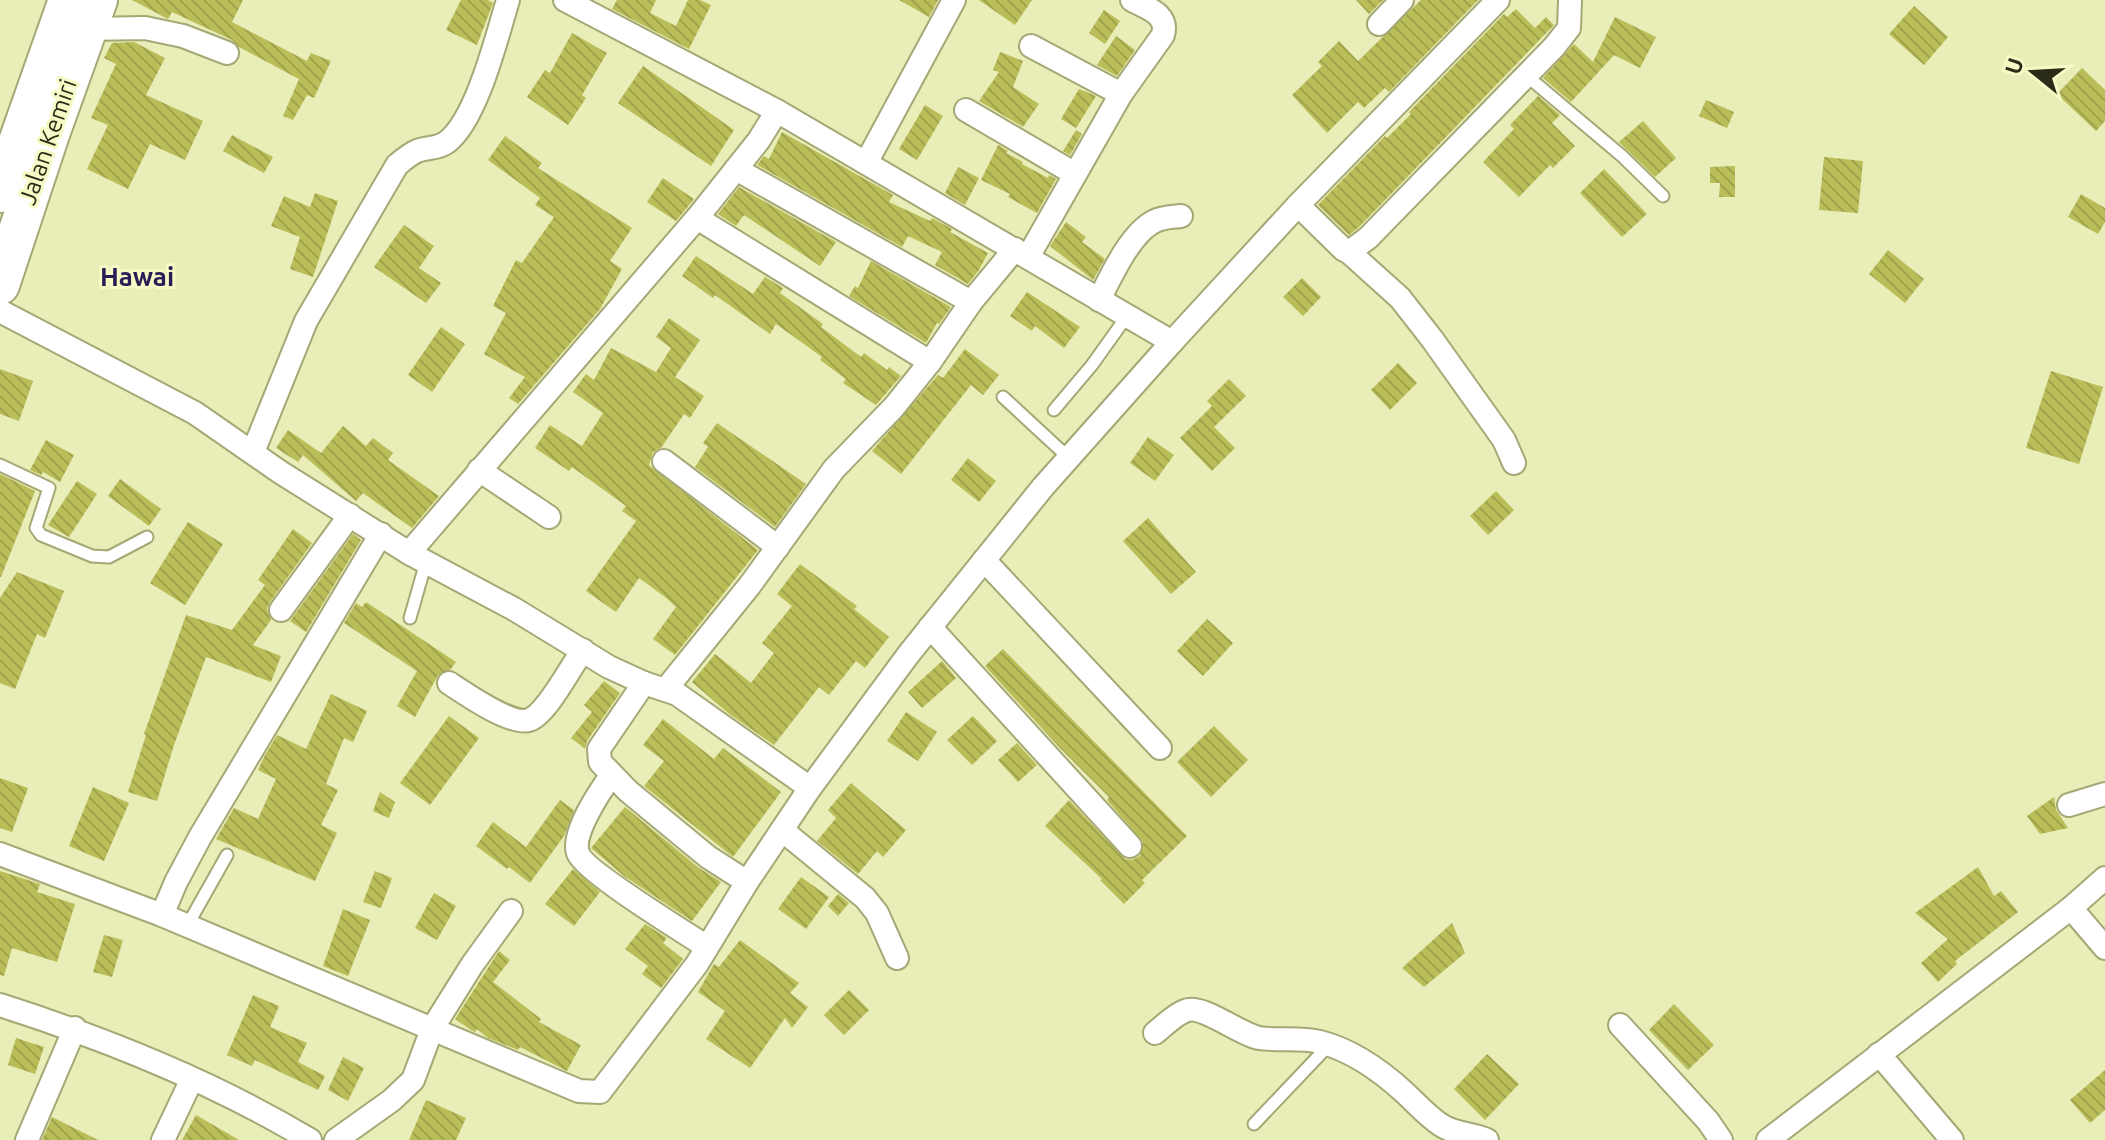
<svg xmlns="http://www.w3.org/2000/svg" width="2105" height="1140" font-family="Ubuntu,sans-serif">
  <style>
    .building { fill: url(#building-back-hatch) }
    .lines { fill: none; stroke-linecap: round; stroke-linejoin: round }
    .service-casing { stroke: #a5a875; stroke-width: 15 }
    .minor-casing { stroke: #a5a875; stroke-width: 26 }
    .trunk-casing { stroke: #a5a875; stroke-width: 42 }
    .service { stroke: #fff; stroke-width: 11 }
    .minor { stroke: #fff; stroke-width: 22 }
    .trunk { stroke: #fff; stroke-width: 38 }
    .labels { text-anchor: middle; stroke-width: 6; stroke-linejoin: round; paint-order: stroke }
    .street-label { font-size: 24px; fill: #2b2c18; stroke: #f6fac4 }
    .neighbourhood-label { font-size: 26px; font-weight: bold; fill: #2c1c56; stroke: #f6fac4 }
  </style>
  <defs>
    <pattern id="building-back-hatch" width="6" height="6" patternUnits="userSpaceOnUse" patternTransform="scale(2)"><rect width="6" height="6" fill="#babe58"/><path d="M-1 5l2 2M0 0l6 6M5-1l2 2" fill="none" stroke="#a0a34c"/></pattern>
  </defs>
  <rect width="100%" height="100%" fill="#e9edb7"/>
  <!-- building -->
  <g class="building">
    <polygon points="132,0 243,0 232,22 307,61 311,53 331,61 314,98 307,95 293,120 283,116 299,79 239,47 232,40 172,12 168,19 166,18"/>
    <polygon points="461,0 488,0 493,3 477,45 446,30"/>
    <polygon points="617,0 656,0 650,13 676,26 688,0 700,0 711,5 689,49 612,9"/>
    <polygon points="899,0 938,0 929,17"/>
    <polygon points="979,0 1032,0 1015,25"/>
    <polygon points="1356,0 1383,0 1369,14"/>
    <polygon points="1421,0 1478,0 1389,92 1385,88 1364,108 1358,102 1327,133 1292,95 1322,66 1318,62 1339,41 1358,61"/>
    <polygon points="1914,6 1948,37 1924,65 1889,34"/>
    <polygon points="1516,9 1535,28 1546,17 1554,25 1359,227 1349,235 1318,205 1385,136 1387,138 1411,114 1409,112 1504,14 1507,17"/>
    <polygon points="1104,10 1120,21 1105,44 1089,33"/>
    <polygon points="1615,17 1656,37 1640,68 1614,55 1571,102 1543,78 1574,44 1593,62"/>
    <polygon points="572,33 607,53 582,95 586,98 568,125 527,97 545,70 550,73"/>
    <polygon points="1116,36 1135,50 1117,76 1097,65"/>
    <polygon points="134,42 165,58 146,95 203,121 185,160 150,144 128,189 87,169 108,125 91,118 116,64 104,58 112,43"/>
    <polygon points="1000,52 1023,61 1013,87 1039,104 1023,127 979,101 999,72 993,70"/>
    <polygon points="643,66 734,130 711,166 618,103"/>
    <polygon points="2082,68 2105,90 2105,121 2096,131 2057,94"/>
    <polygon points="1079,89 1096,96 1076,128 1061,119"/>
    <polygon points="1538,96 1560,115 1552,123 1575,146 1553,168 1550,165 1519,197 1483,162 1514,129 1510,125"/>
    <polygon points="1706,100 1734,112 1727,128 1699,116"/>
    <polygon points="925,105 943,116 917,160 899,149"/>
    <polygon points="1643,121 1676,158 1655,177 1619,142"/>
    <polygon points="1076,130 1082,134 1070,155 1063,151"/>
    <polygon points="782,132 893,195 889,202 930,221 932,218 952,229 950,232 988,253 979,270 968,284 935,265 942,252 908,236 902,247 757,165 764,156 769,159"/>
    <polygon points="232,135 273,157 264,173 223,151"/>
    <polygon points="505,136 542,163 538,168 632,228 610,261 622,269 600,309 518,404 509,398 525,377 484,354 506,313 493,306 516,260 522,263 554,217 535,205 540,198 488,160"/>
    <polygon points="998,145 1008,151 1006,153 1023,162 1022,164 1048,178 1049,175 1056,179 1037,213 1008,197 1010,194 981,180"/>
    <polygon points="1824,157 1863,161 1858,213 1819,210"/>
    <polygon points="1735,166 1735,197 1719,197 1720,183 1710,183 1710,167"/>
    <polygon points="958,167 979,178 965,205 945,193"/>
    <polygon points="1604,169 1647,214 1622,237 1580,193"/>
    <polygon points="663,178 694,199 676,221 647,202"/>
    <polygon points="739,187 836,242 820,266 744,215 736,226 718,214"/>
    <polygon points="315,193 338,201 313,277 290,269 300,237 271,226 284,196 310,207"/>
    <polygon points="2081,194 2105,208 2105,222 2098,234 2068,217"/>
    <polygon points="1066,222 1086,237 1082,242 1105,259 1093,280 1050,246"/>
    <polygon points="404,225 434,246 419,268 441,283 426,303 374,267"/>
    <polygon points="1888,250 1924,279 1905,303 1869,274"/>
    <polygon points="696,256 753,294 765,277 783,288 780,293 823,324 821,327 861,357 864,353 887,370 889,367 901,376 876,405 843,383 846,379 820,360 822,357 776,324 770,334 715,295 713,298 682,276"/>
    <polygon points="871,261 951,307 939,324 937,323 926,343 849,296 855,286 858,288"/>
    <polygon points="1302,278 1321,297 1303,316 1283,297"/>
    <polygon points="1027,292 1080,327 1064,348 1035,326 1032,331 1010,316"/>
    <polygon points="669,318 700,340 675,377 704,396 690,418 684,414 661,448 653,452 649,465 758,550 675,655 653,639 676,607 665,597 639,578 616,612 586,591 636,521 622,511 626,506 572,467 569,471 535,448 550,425 582,446 603,413 573,392 586,374 594,380 611,348 656,372 671,348 656,337"/>
    <polygon points="441,327 465,344 432,392 408,375"/>
    <polygon points="965,349 999,375 983,395 971,385 901,474 872,451 938,375 943,378"/>
    <polygon points="1398,363 1417,383 1390,410 1371,390"/>
    <polygon points="0,369 33,381 19,421 0,414"/>
    <polygon points="2051,371 2103,387 2079,464 2026,448"/>
    <polygon points="1229,379 1246,396 1214,427 1235,448 1212,471 1180,438 1212,406 1207,401"/>
    <polygon points="717,423 806,484 775,527 695,467 708,447 703,443"/>
    <polygon points="343,426 366,446 373,438 393,453 388,460 439,496 412,528 363,493 356,501 303,455 298,462 276,448 288,430 321,453"/>
    <polygon points="1148,437 1174,455 1155,481 1130,463"/>
    <polygon points="46,440 74,455 60,482 43,472 41,475 30,470"/>
    <polygon points="968,458 996,481 979,502 951,480"/>
    <polygon points="0,474 35,491 1,577 0,577"/>
    <polygon points="120,479 161,509 149,526 108,496"/>
    <polygon points="77,481 97,494 69,537 48,525"/>
    <polygon points="1496,491 1514,510 1488,535 1470,516"/>
    <polygon points="1148,518 1196,572 1171,594 1123,541"/>
    <polygon points="188,522 223,544 185,605 150,583"/>
    <polygon points="293,529 312,543 270,602 267,609 271,620 253,645 281,656 271,682 206,657 174,745 157,801 128,792 146,735 144,734 186,615 232,630 265,585 258,580"/>
    <polygon points="353,534 361,540 306,632 290,621"/>
    <polygon points="800,564 857,606 854,609 889,637 865,668 856,661 829,695 819,687 774,745 728,713 692,682 715,654 751,683 774,653 762,643 792,606 777,594"/>
    <polygon points="17,572 64,591 45,638 37,634 15,689 0,683 0,598"/>
    <polygon points="366,602 456,662 451,669 438,675 415,717 397,706 417,671 344,623 356,603 362,607"/>
    <polygon points="1207,619 1233,643 1203,676 1177,651"/>
    <polygon points="1003,649 1187,836 1142,880 1145,883 1124,904 1100,880 1102,879 1045,826 1069,800 1125,859 1132,860 1140,856 1143,842 1107,800 1109,797 1058,746 985,666"/>
    <polygon points="942,661 956,678 922,708 908,692"/>
    <polygon points="604,681 620,693 587,741 585,749 571,738 592,712 584,705"/>
    <polygon points="331,694 367,711 353,742 344,738 326,784 338,790 321,825 337,833 315,881 216,839 234,808 258,819 276,779 258,770 264,757 277,735 306,749"/>
    <polygon points="906,712 937,732 918,761 887,741"/>
    <polygon points="449,716 479,738 430,805 400,783"/>
    <polygon points="973,716 997,741 972,765 947,740"/>
    <polygon points="663,719 714,759 723,748 781,792 733,857 644,786 664,761 643,745"/>
    <polygon points="1214,726 1248,760 1211,797 1177,762"/>
    <polygon points="1017,743 1037,765 1018,782 998,760"/>
    <polygon points="0,778 28,788 12,832 0,828"/>
    <polygon points="851,783 906,830 883,857 877,851 858,874 817,841 836,818 828,810"/>
    <polygon points="93,787 129,803 104,861 69,846"/>
    <polygon points="380,792 395,802 389,818 373,811"/>
    <polygon points="2054,797 2056,810 2068,828 2040,834 2027,816"/>
    <polygon points="560,800 574,810 564,836 530,883 509,867 507,869 476,846 493,822 526,847"/>
    <polygon points="625,807 699,868 721,882 692,921 624,876 591,848"/>
    <polygon points="1978,867 1994,896 2001,891 2018,912 1955,961 1957,964 1938,982 1921,963 1948,939 1915,913"/>
    <polygon points="573,869 600,892 574,926 545,904"/>
    <polygon points="0,871 40,884 37,892 75,904 57,962 12,948 4,976 0,975"/>
    <polygon points="375,871 392,878 381,908 363,902"/>
    <polygon points="801,877 829,897 806,929 778,909"/>
    <polygon points="434,893 456,906 437,940 415,928"/>
    <polygon points="838,894 849,903 838,916 828,906"/>
    <polygon points="343,909 370,920 348,976 323,966"/>
    <polygon points="1452,923 1465,953 1424,987 1402,968"/>
    <polygon points="645,924 667,938 663,943 683,959 661,988 642,974 648,966 625,949"/>
    <polygon points="104,935 123,940 112,977 93,972"/>
    <polygon points="740,940 799,983 790,993 808,1007 792,1028 785,1018 750,1068 706,1039 725,1011 698,992 714,964 719,967"/>
    <polygon points="499,951 510,960 493,982 541,1019 539,1022 581,1045 567,1071 520,1047 518,1050 488,1038 477,1029 475,1032 471,1030 455,1019"/>
    <polygon points="849,990 869,1010 844,1035 824,1015"/>
    <polygon points="253,995 279,1006 270,1027 307,1043 298,1062 325,1076 318,1090 255,1060 252,1066 227,1055"/>
    <polygon points="1674,1004 1714,1045 1688,1070 1649,1030"/>
    <polygon points="16,1038 44,1047 35,1074 8,1065"/>
    <polygon points="1487,1054 1519,1084 1485,1120 1454,1089"/>
    <polygon points="343,1057 364,1068 348,1101 328,1090"/>
    <polygon points="2105,1070 2105,1110 2090,1123 2070,1100"/>
    <polygon points="426,1100 466,1118 456,1140 409,1140"/>
    <polygon points="196,1115 239,1140 182,1140"/>
    <polygon points="52,1117 98,1140 42,1140"/>
  </g>
  <g class="lines">
    <defs>
      <g id="service">
        <polyline points="1527,76 1622,156 1663,196"/>
        <polyline points="1003,397 1069,458"/>
        <polyline points="1054,410 1092,365 1127,316"/>
        <polyline points="0,465 49,488 36,528 41,535 92,556 109,557 147,537"/>
        <polyline points="410,618 426,562"/>
        <polyline points="187,926 227,855"/>
        <polyline points="1254,1124 1329,1045"/>
      </g>
      <g id="minor">
        <polyline points="1498,0 1298,205 1344,250 1349,252 1368,238 1554,47 1569,28 1570,0"/>
        <polyline points="1379,24 1402,0"/>
        <polyline points="87,29 145,28 183,36 227,53"/>
        <polyline points="1031,46 1121,94"/>
        <polyline points="966,110 1075,174"/>
        <polyline points="866,163 954,0"/>
        <polyline points="736,169 971,302"/>
        <polyline points="697,218 930,362"/>
        <polyline points="1349,252 1400,298 1432,339 1504,440 1514,463"/>
        <path d="M1028,257l93,-163 42,-59c6,-21 -16,-27 -31,-35"/>
        <path d="M1099,300c12,-24 32,-68 56,-79 8,-4 17,-4 26,-5"/>
        <polyline points="0,311 195,413 280,472 409,553 514,609 609,667 644,683 677,694 810,788"/>
        <polyline points="1172,342 1298,205"/>
        <path d="M253,452l53,-131 91,-156c6,-5 13,-11 20,-14 10,-4 21,-2 30,-9 30,-23 50,-106 61,-142"/>
        <polyline points="664,461 778,547"/>
        <polyline points="479,470 549,517"/>
        <polyline points="409,553 697,218 759,140 777,111"/>
        <polyline points="984,560 1160,748"/>
        <polyline points="281,610 350,515"/>
        <polyline points="930,627 1130,846"/>
        <path d="M449,683c15,10 63,43 80,37 18,-6 42,-54 54,-70"/>
        <polyline points="644,683 599,749 600,762 628,791 708,857 747,882"/>
        <polyline points="666,689 750,585 834,469 894,407 930,362 971,302 1015,249"/>
        <path d="M611,776c-11,15 -40,58 -33,77 6,18 108,80 129,94"/>
        <polyline points="2069,805 2105,794"/>
        <polyline points="782,830 865,898 877,913 897,958"/>
        <polyline points="0,854 162,915 579,1091 600,1092 697,964 747,882 810,788 908,655 1043,487 1172,342 777,111 565,0"/>
        <polyline points="2071,908 2105,948"/>
        <polyline points="162,915 176,882 200,837 381,534"/>
        <path d="M0,1005c106,34 214,77 310,135"/>
        <polyline points="1620,1025 1708,1121 1721,1140"/>
        <path d="M1155,1033c9,-7 19,-18 30,-22 16,-8 54,23 74,27 19,3 41,-1 61,4 31,8 61,29 84,50 12,11 23,24 37,33 15,10 31,8 46,15"/>
        <polyline points="1879,1054 1952,1140"/>
        <polyline points="27,1140 75,1028"/>
        <polyline points="163,1140 192,1079"/>
        <polyline points="336,1140 392,1100 413,1080 432,1029 472,965 511,911"/>
        <polyline points="1768,1140 2071,908 2105,878"/>
      </g>
      <g id="trunk">
        <polyline points="0,193 68,0"/>
        <polyline points="0,285 50,134 98,0"/>
      </g>
    </defs>
    <!-- service casing -->
    <use href="#service" class="service-casing"/>
    <!-- minor casing -->
    <use href="#minor" class="minor-casing"/>
    <!-- trunk casing -->
    <use href="#trunk" class="trunk-casing"/>
    <!-- service -->
    <use href="#service" class="service"/>
    <!-- minor -->
    <use href="#minor" class="minor"/>
    <!-- trunk -->
    <use href="#trunk" class="trunk"/>
  </g>
  <g class="labels">
    <!-- street labels -->
    <g class="street-label">
      <text transform="translate(48 142) rotate(-71)" y="8">Jalan Kemiri</text>
    </g>
    <!-- neighbourhood labels -->
    <g class="neighbourhood-label">
      <text x="137" y="286">Hawai</text>
    </g>
  </g>
  <!-- north arrow -->
  <g transform="translate(2033 72) rotate(288)" stroke="#f6fac4" stroke-width="6" paint-order="stroke">
  <path d="M0-6L14 30L0 20L-14 30Z" fill="#2b2c18"/>
  <text y="-12" font-size="22" font-weight="bold" text-anchor="middle" fill="#2b2c18">U</text>
  </g>
</svg>
